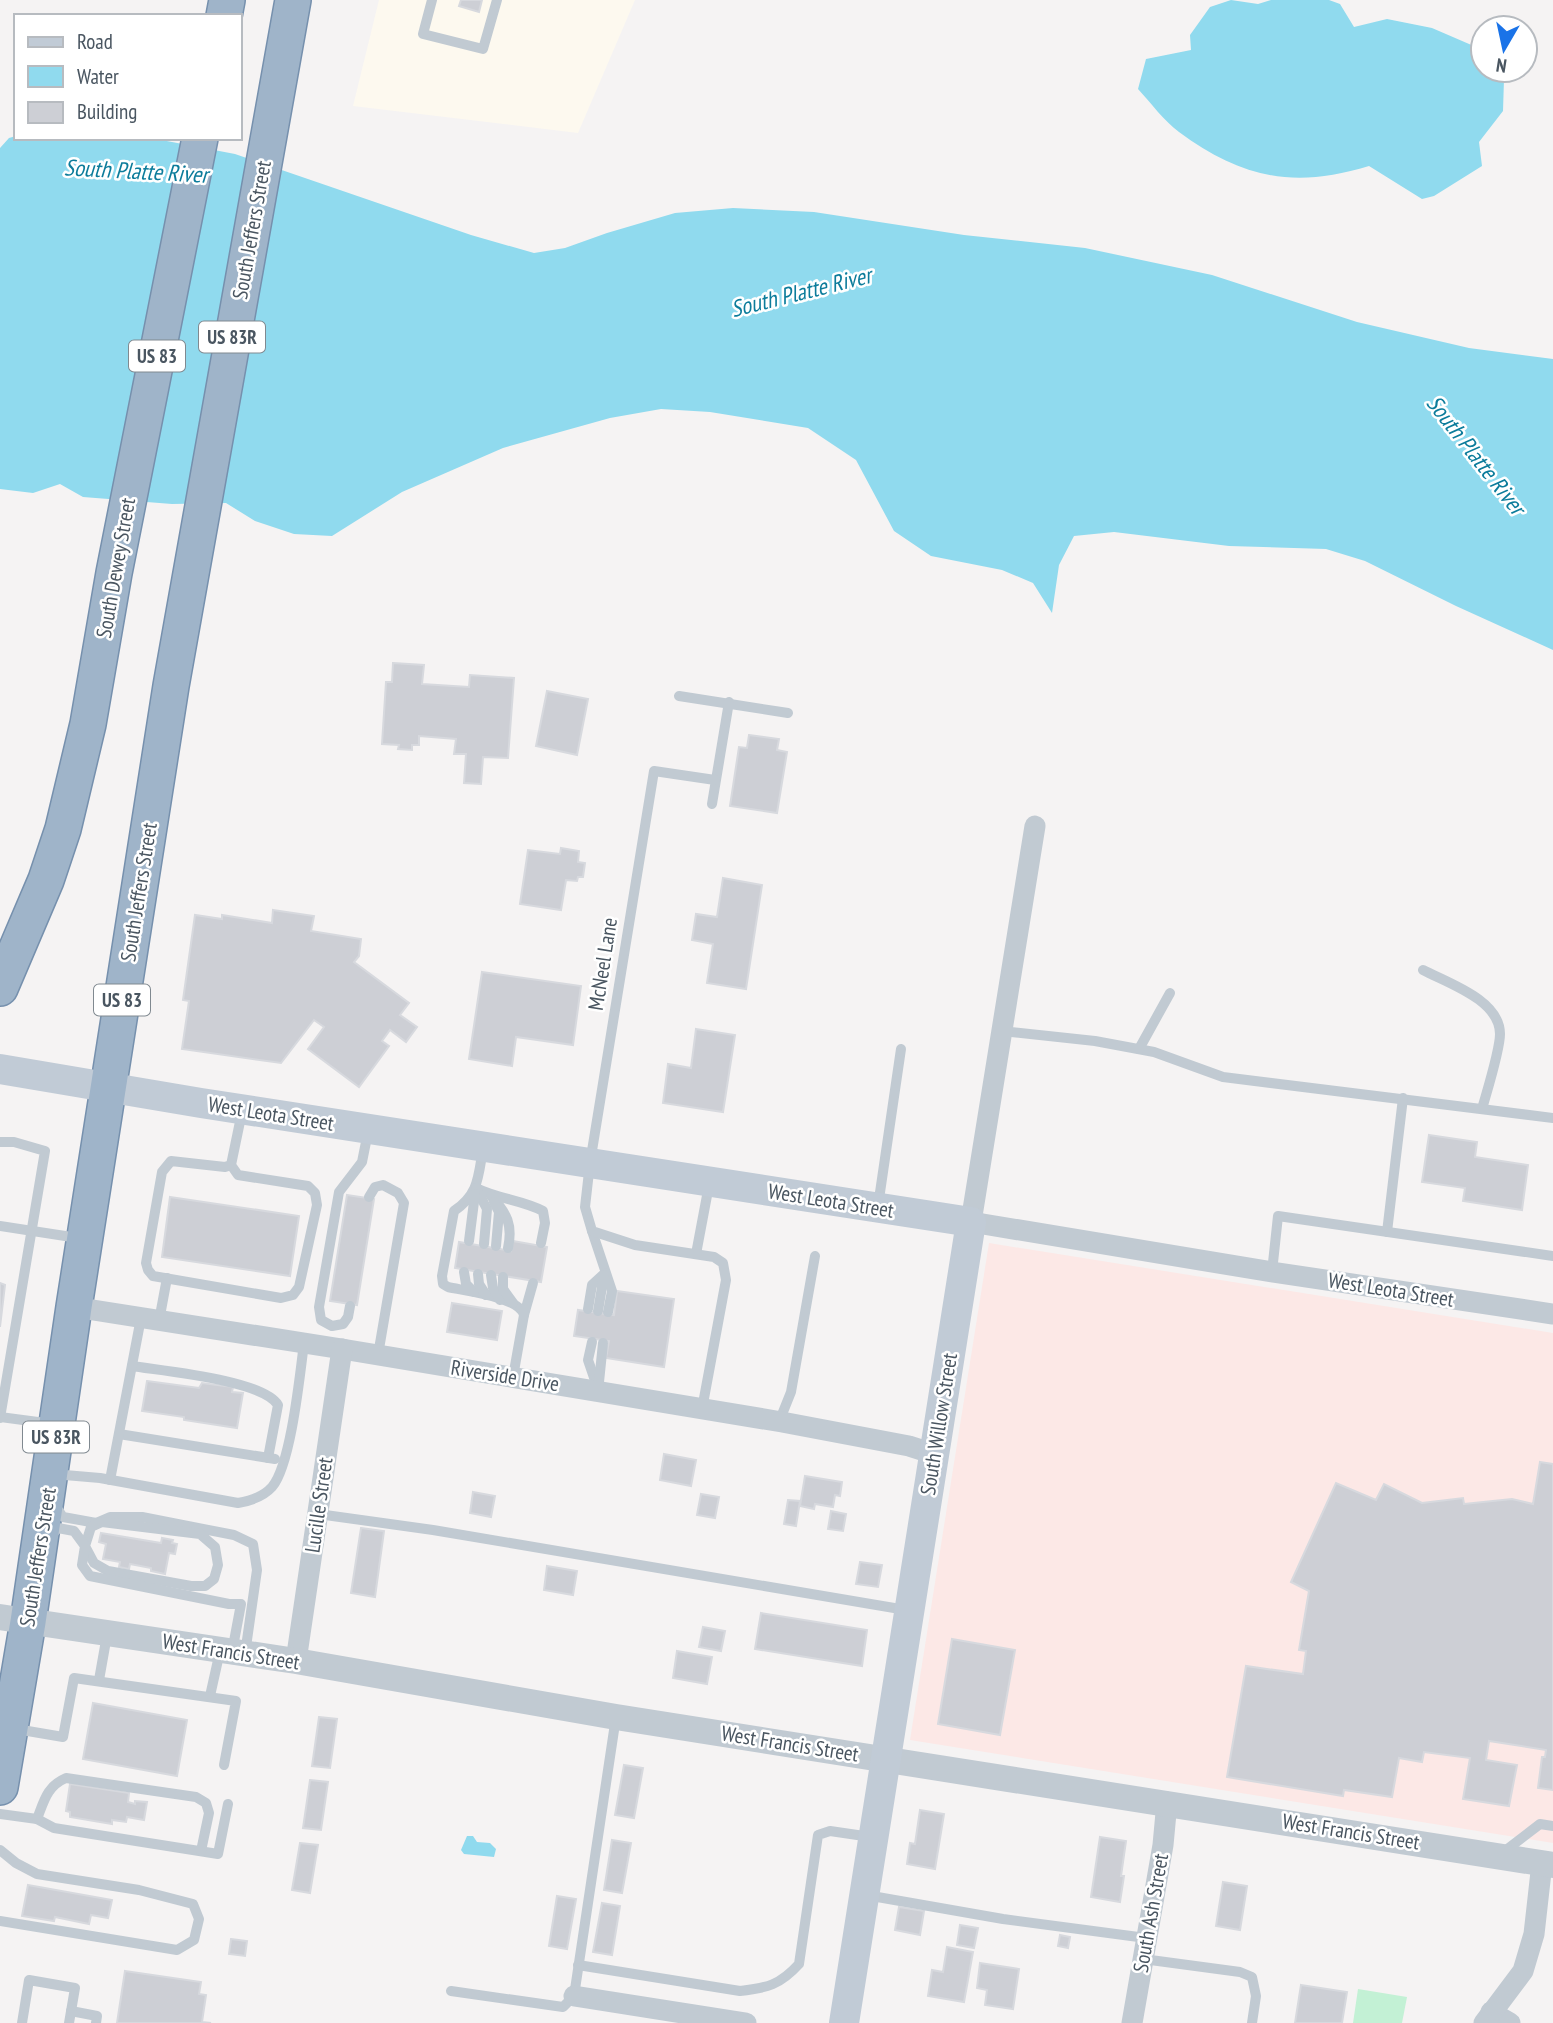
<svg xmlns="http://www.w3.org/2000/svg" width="1553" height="2023" font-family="'PT Sans Narrow',sans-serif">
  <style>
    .commercial { fill: #fdf9ef }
    .medical { fill: #fce8e6 }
    .green { fill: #c3f1d5 }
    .water { fill: #90daee }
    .building { fill: #cdcfd5; stroke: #d7d9de; stroke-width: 2 }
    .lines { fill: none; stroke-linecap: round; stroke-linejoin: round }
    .trunk-casing { stroke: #7690ad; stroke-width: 38 }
    .service { stroke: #c1cad2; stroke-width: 10 }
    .minor { stroke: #c1cad2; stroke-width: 21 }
    .tertiary { stroke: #c1cad2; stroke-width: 26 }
    .secondary { stroke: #c1cbd6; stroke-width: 30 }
    .trunk { stroke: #9fb4c9; stroke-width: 35 }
    .labels { text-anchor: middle; stroke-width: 5; stroke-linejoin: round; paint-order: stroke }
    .shield { fill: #fff; stroke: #808990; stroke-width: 2 }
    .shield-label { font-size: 19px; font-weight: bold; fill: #4a5661 }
    .street-label { font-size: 21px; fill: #4a5661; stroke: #fff }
    .water-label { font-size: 23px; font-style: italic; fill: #0c7c9b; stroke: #fff }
  </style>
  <rect width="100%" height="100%" fill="#f5f3f3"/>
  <!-- commercial -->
  <polygon class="commercial" points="379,0 635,0 578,133 353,106"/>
  <!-- medical -->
  <polygon class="medical" points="989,1243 1553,1333 1553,1843 910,1740"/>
  <!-- green -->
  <polygon class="green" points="1358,1989 1407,1997 1402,2023 1353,2023"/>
  <!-- water -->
  <g class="water">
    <path d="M1231,0l27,4 13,-4h58l11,4 14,23 33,-8 45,9 51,22v20h16l5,9 -1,32 -24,31 3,24 -48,30 -12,3 -53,-33c-75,23 -128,12 -190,-34 -15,-11 -28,-29 -41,-43l8,-30 45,-9 -1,-15 20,-28z"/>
    <polygon points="16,136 16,138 151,138 235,154 471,235 534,253 565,248 607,233 675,213 733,208 814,212 964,235 1085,248 1212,275 1357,322 1469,348 1553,359 1553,650 1456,606 1365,561 1326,549 1229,546 1114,532 1074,536 1059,565 1052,613 1033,583 1002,570 931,556 894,531 856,460 808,428 710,412 661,409 610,418 503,448 402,492 332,536 294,534 255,521 226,503 172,504 83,497 60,484 33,493 0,489 0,148 9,138"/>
    <polygon points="467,1836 473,1836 477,1842 490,1843 496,1849 494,1857 464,1854 461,1850"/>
  </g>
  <!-- building -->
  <g class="building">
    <polygon points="461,0 482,0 479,12 459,6"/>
    <polygon points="393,663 424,665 422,684 469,687 470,675 514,678 508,758 483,757 481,784 464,783 466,754 454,754 456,739 419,736 419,745 412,745 412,750 398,749 399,745 382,744 386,682 392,682"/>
    <polygon points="547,691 588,699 577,755 536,746"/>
    <polygon points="749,735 779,739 777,750 787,752 777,813 730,806 739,747 747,748"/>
    <polygon points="561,848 579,851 578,862 585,863 583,877 578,877 577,881 566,880 561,910 520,904 528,850 560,854"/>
    <polygon points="723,878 762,885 746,989 707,983 713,944 692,940 696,914 717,917"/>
    <polygon points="273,910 314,916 311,931 361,939 359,956 354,962 409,1003 400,1015 417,1027 406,1042 390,1030 382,1041 389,1046 359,1087 308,1049 324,1027 314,1020 281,1063 182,1049 189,1001 183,1000 195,915 222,919 222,915 272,923"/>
    <polygon points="482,972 581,986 573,1045 516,1037 512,1066 469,1059"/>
    <polygon points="696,1029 735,1035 723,1112 663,1103 668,1064 691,1068"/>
    <polygon points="1429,1135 1477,1142 1475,1157 1528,1165 1522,1210 1463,1201 1465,1188 1422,1182"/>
    <polygon points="347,1195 374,1199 357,1305 330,1301"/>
    <polygon points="170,1197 299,1216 290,1276 162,1257"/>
    <polygon points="513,1241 547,1247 541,1282 455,1268 459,1242 511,1251"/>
    <polygon points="0,1283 5,1285 0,1327"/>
    <polygon points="617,1291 674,1299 664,1367 606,1358 609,1341 574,1336 578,1310 614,1315"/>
    <polygon points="452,1303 502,1311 497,1340 447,1332"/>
    <polygon points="147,1381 199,1388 202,1383 233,1387 232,1392 243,1393 237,1428 184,1420 184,1417 142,1411"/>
    <polygon points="664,1454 696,1460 691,1486 660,1480"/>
    <polygon points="1540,1462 1553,1464 1553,1790 1538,1788 1542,1757 1545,1757 1546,1750 1489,1741 1486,1760 1517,1765 1509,1806 1463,1799 1470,1758 1424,1752 1422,1762 1399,1758 1392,1797 1344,1790 1343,1796 1227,1777 1246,1666 1303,1674 1306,1651 1299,1650 1309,1591 1291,1582 1336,1483 1376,1500 1384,1484 1422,1503 1463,1498 1464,1504 1512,1499 1533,1504"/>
    <polygon points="805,1476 842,1482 840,1496 835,1495 833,1507 815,1504 814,1509 800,1506"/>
    <polygon points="473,1492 495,1496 491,1517 470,1513"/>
    <polygon points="701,1494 719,1497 715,1518 697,1515"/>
    <polygon points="788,1500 800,1501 796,1526 784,1524"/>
    <polygon points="831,1511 846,1514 843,1531 828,1529"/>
    <polygon points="361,1528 384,1531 375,1597 351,1593"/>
    <polygon points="101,1533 161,1543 162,1538 173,1540 172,1543 177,1544 175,1554 169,1553 165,1574 151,1571 151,1568 130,1564 129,1569 119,1567 120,1562 103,1559 106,1544 99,1542"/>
    <polygon points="860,1562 882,1565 878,1587 856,1584"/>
    <polygon points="547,1566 577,1571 573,1595 544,1590"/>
    <polygon points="761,1613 867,1630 862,1666 755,1649"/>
    <polygon points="703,1627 725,1631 721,1651 699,1647"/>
    <polygon points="952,1639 1015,1650 1000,1735 938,1724"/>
    <polygon points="677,1651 712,1657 707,1684 673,1678"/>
    <polygon points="93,1703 187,1720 177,1776 83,1759"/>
    <polygon points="319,1717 337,1719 330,1768 312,1766"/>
    <polygon points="624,1765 643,1768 634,1818 615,1815"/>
    <polygon points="310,1780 328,1782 321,1830 303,1828"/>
    <polygon points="70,1784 129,1793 128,1802 135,1804 135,1801 147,1802 144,1820 127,1817 126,1822 112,1820 112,1824 70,1817 70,1812 66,1811"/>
    <polygon points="920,1810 944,1814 935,1869 907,1864 910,1843 915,1844"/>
    <polygon points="1100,1837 1126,1841 1121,1876 1124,1876 1120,1902 1091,1897"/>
    <polygon points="612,1840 631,1843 622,1893 604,1890"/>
    <polygon points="300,1843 318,1845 310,1893 292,1890"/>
    <polygon points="1223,1882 1247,1886 1240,1930 1216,1926"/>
    <polygon points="28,1885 112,1900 108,1918 91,1915 89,1924 55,1917 54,1921 22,1916"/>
    <polygon points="557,1896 576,1899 567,1949 549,1946"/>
    <polygon points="602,1903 620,1906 612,1955 593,1952"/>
    <polygon points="899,1907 924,1911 920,1935 895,1930"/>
    <polygon points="960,1925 978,1928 974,1948 957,1945"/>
    <polygon points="1060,1935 1070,1937 1068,1948 1058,1946"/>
    <polygon points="231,1939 247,1941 245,1956 229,1954"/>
    <polygon points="947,1947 973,1952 964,2002 928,1996 932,1970 943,1972"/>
    <polygon points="980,1963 1019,1969 1013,2009 985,2005 987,1990 977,1988"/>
    <polygon points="125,1971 201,1982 199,1994 206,1995 202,2022 211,2023 117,2023"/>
    <polygon points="1301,1985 1347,1992 1342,2023 1295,2023"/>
  </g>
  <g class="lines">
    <defs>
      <g id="trunk">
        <polyline points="224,16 227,0"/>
        <polyline points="0,988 46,880 63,829 88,724 114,573 200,138"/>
        <polyline points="0,1787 28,1622 74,1307 171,686 293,0"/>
      </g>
    </defs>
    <!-- trunk casing -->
    <use href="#trunk" class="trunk-casing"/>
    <!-- service -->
    <g class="service">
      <polyline points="432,0 423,34 483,49 497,0"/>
      <polyline points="679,696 788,713"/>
      <polyline points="712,804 729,702"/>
      <path d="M1423,970c25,13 77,30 77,64 0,16 -13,57 -18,75"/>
      <polyline points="1002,1031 1095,1041 1154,1052 1223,1077 1553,1118"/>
      <polyline points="1139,1049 1170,993"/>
      <polyline points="0,1142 14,1142 45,1151 0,1418"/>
      <path d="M483,1149c-5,28 -4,45 -29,62l-12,65 1,8 5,3c18,4 71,10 76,28l-11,62"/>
      <polyline points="231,1165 238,1175 308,1186 315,1193 317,1205 299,1287 293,1295 281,1298 153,1276 148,1270 146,1263 162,1172 171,1161 225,1167 231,1165 242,1112"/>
      <path d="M476,1188c22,11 46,12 67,23l2,12 -4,20"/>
      <polyline points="476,1188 487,1209 484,1244"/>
      <path d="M491,1196c16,17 22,29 17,52"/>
      <polyline points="369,1197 375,1187 383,1185 398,1193 404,1203 378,1355"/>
      <polyline points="494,1202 499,1212 496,1246"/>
      <polyline points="878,1206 901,1049"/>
      <polyline points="0,1226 78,1238"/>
      <polyline points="592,1231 612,1291 608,1312"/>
      <polyline points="1387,1232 1403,1098"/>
      <polyline points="469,1241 475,1194"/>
      <polyline points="696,1254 709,1185"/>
      <polyline points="464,1272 466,1284 474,1292"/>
      <polyline points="1272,1272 1278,1216 1553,1256"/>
      <polyline points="478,1274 479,1284 486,1295"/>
      <polyline points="491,1275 493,1288 500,1300"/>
      <polyline points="503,1277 503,1289 513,1303"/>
      <polyline points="350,1306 348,1317 343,1324 332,1326 321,1320 319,1307 339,1192 362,1162 368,1132"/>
      <polyline points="588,1309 592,1285 605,1273"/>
      <polyline points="598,1311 604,1275"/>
      <polyline points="524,1315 533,1283"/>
      <polyline points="159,1321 167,1278"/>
      <polyline points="592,1342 588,1360 599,1392"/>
      <path d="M132,1366c31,5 131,14 146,39l-10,53"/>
      <polyline points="599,1382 603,1343"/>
      <polyline points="702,1409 726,1280 723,1263 714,1257 635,1245 592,1231 585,1207 590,1163 654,771 715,780"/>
      <polyline points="0,1417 53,1424"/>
      <polyline points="779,1422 791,1392 815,1256"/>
      <polyline points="119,1434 275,1459"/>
      <path d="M53,1474l47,4 138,25c12,-2 25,-6 34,-16 19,-22 28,-113 32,-144"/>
      <polyline points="110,1480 141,1318"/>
      <polyline points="54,1504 63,1517 96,1523 110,1517 142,1517 234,1535 253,1544 257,1570 245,1654"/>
      <polyline points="318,1514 433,1530 906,1610"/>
      <polygon points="102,1522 200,1534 215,1547 218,1565 214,1579 205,1586 191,1586 108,1571 94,1563 85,1546 91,1527"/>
      <polyline points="50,1537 58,1528 74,1531 85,1546 82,1565 90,1576 229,1604 241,1604 232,1652"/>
      <polyline points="99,1680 107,1635"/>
      <polyline points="210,1696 220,1651"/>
      <polyline points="16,1729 63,1737 74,1678 236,1701 224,1765"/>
      <polyline points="0,1814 37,1819 54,1828 218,1854 228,1804"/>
      <path d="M37,1819c7,-18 10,-33 29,-41l130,19 10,6 3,10 -8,38"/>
      <polyline points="0,1850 16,1863 37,1874 139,1890 193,1904 199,1919 194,1940 177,1950 0,1921"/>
      <polyline points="1501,1854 1540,1824 1553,1826"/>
      <polyline points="866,1895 1003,1919 1146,1938"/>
      <polyline points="1143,1959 1240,1972 1252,1977 1256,1996 1252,2023"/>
      <path d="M578,1965l162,26c27,-3 40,-6 59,-27l19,-129 12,-4 41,6"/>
      <polyline points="451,1991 563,2007 574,1996 616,1717"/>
      <polyline points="71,2011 97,2016 96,2023"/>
      <polyline points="22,2023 29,1980 75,1988 69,2023"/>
    </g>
    <!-- minor -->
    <g class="minor">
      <polyline points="1035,826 971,1222 1272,1272 1553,1314"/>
      <polyline points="74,1307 342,1349 782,1422 909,1446 934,1454"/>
      <polyline points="296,1661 342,1349"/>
      <polyline points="574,1996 746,2023"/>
      <polyline points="1491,2012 1510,2023"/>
      <polyline points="1132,2023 1163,1845 1167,1802"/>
      <polyline points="1484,2023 1523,1971 1534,1934 1542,1863"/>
    </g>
    <!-- tertiary -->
    <polyline class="tertiary" points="0,1617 296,1661 616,1717 1553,1865"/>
    <!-- secondary -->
    <polyline class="secondary" points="0,1069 201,1103 971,1222 844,2023"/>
    <!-- trunk -->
    <use href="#trunk" class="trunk"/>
  </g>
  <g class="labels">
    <!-- shield labels -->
    <g class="shield">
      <rect x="199" y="321.5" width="66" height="31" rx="5"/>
      <rect x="129" y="340.5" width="56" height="31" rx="5"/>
      <rect x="94" y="984.5" width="56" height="31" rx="5"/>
      <rect x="23" y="1421.5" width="66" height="31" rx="5"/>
    </g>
    <g class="shield-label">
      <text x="232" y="344">US 83R</text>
      <text x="157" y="363">US 83</text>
      <text x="122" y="1007">US 83</text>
      <text x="56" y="1444">US 83R</text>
    </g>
    <!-- street labels -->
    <g class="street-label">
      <text transform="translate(252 230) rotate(-80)" y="7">South Jeffers Street</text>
      <text transform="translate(116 568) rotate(-80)" y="7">South Dewey Street</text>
      <text transform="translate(139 892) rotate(-81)" y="7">South Jeffers Street</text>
      <text transform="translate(603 964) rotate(-81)" y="7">McNeel Lane</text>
      <text transform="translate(271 1114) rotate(9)" y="7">West Leota Street</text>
      <text transform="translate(831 1201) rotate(9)" y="7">West Leota Street</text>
      <text transform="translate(1391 1290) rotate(9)" y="7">West Leota Street</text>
      <text transform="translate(505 1376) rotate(9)" y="7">Riverside Drive</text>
      <text transform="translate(939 1424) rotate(-81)" y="7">South Willow Street</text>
      <text transform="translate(319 1505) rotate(-82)" y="7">Lucille Street</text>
      <text transform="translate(38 1557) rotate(-81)" y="7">South Jeffers Street</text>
      <text transform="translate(231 1652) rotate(9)" y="7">West Francis Street</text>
      <text transform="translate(790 1744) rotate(9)" y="7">West Francis Street</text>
      <text transform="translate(1351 1832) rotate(9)" y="7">West Francis Street</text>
      <text transform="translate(1151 1913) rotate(-80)" y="7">South Ash Street</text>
    </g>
    <!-- water labels -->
    <g class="water-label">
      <text transform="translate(136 171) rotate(3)" y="8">South Platte River</text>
      <text transform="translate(801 292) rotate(-14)" y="8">South Platte River</text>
      <text transform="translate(1476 455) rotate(52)" y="8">South Platte River</text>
    </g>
  </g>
  <!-- legend -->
  <rect x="14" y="14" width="228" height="126" fill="#ffffff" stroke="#b7bbc0" stroke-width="2"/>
  <rect x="28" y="37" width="35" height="10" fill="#c1cbd6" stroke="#b7bbc0" stroke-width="2"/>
  <text x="77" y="49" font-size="21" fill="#4a5661">Road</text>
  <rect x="28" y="66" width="35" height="21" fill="#90daee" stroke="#b7bbc0" stroke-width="2"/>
  <text x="77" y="84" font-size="21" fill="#4a5661">Water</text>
  <rect x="28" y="102" width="35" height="21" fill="#cdcfd5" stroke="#b7bbc0" stroke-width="2"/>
  <text x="77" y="119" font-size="21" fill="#4a5661">Building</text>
  <!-- north arrow -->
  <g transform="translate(1504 49) rotate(189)"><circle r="33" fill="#ffffff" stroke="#b7bbc0" stroke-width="2"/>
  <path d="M0-5L12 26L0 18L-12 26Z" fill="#1a73e8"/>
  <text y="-10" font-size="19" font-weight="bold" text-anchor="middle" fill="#4a5661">N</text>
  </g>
</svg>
